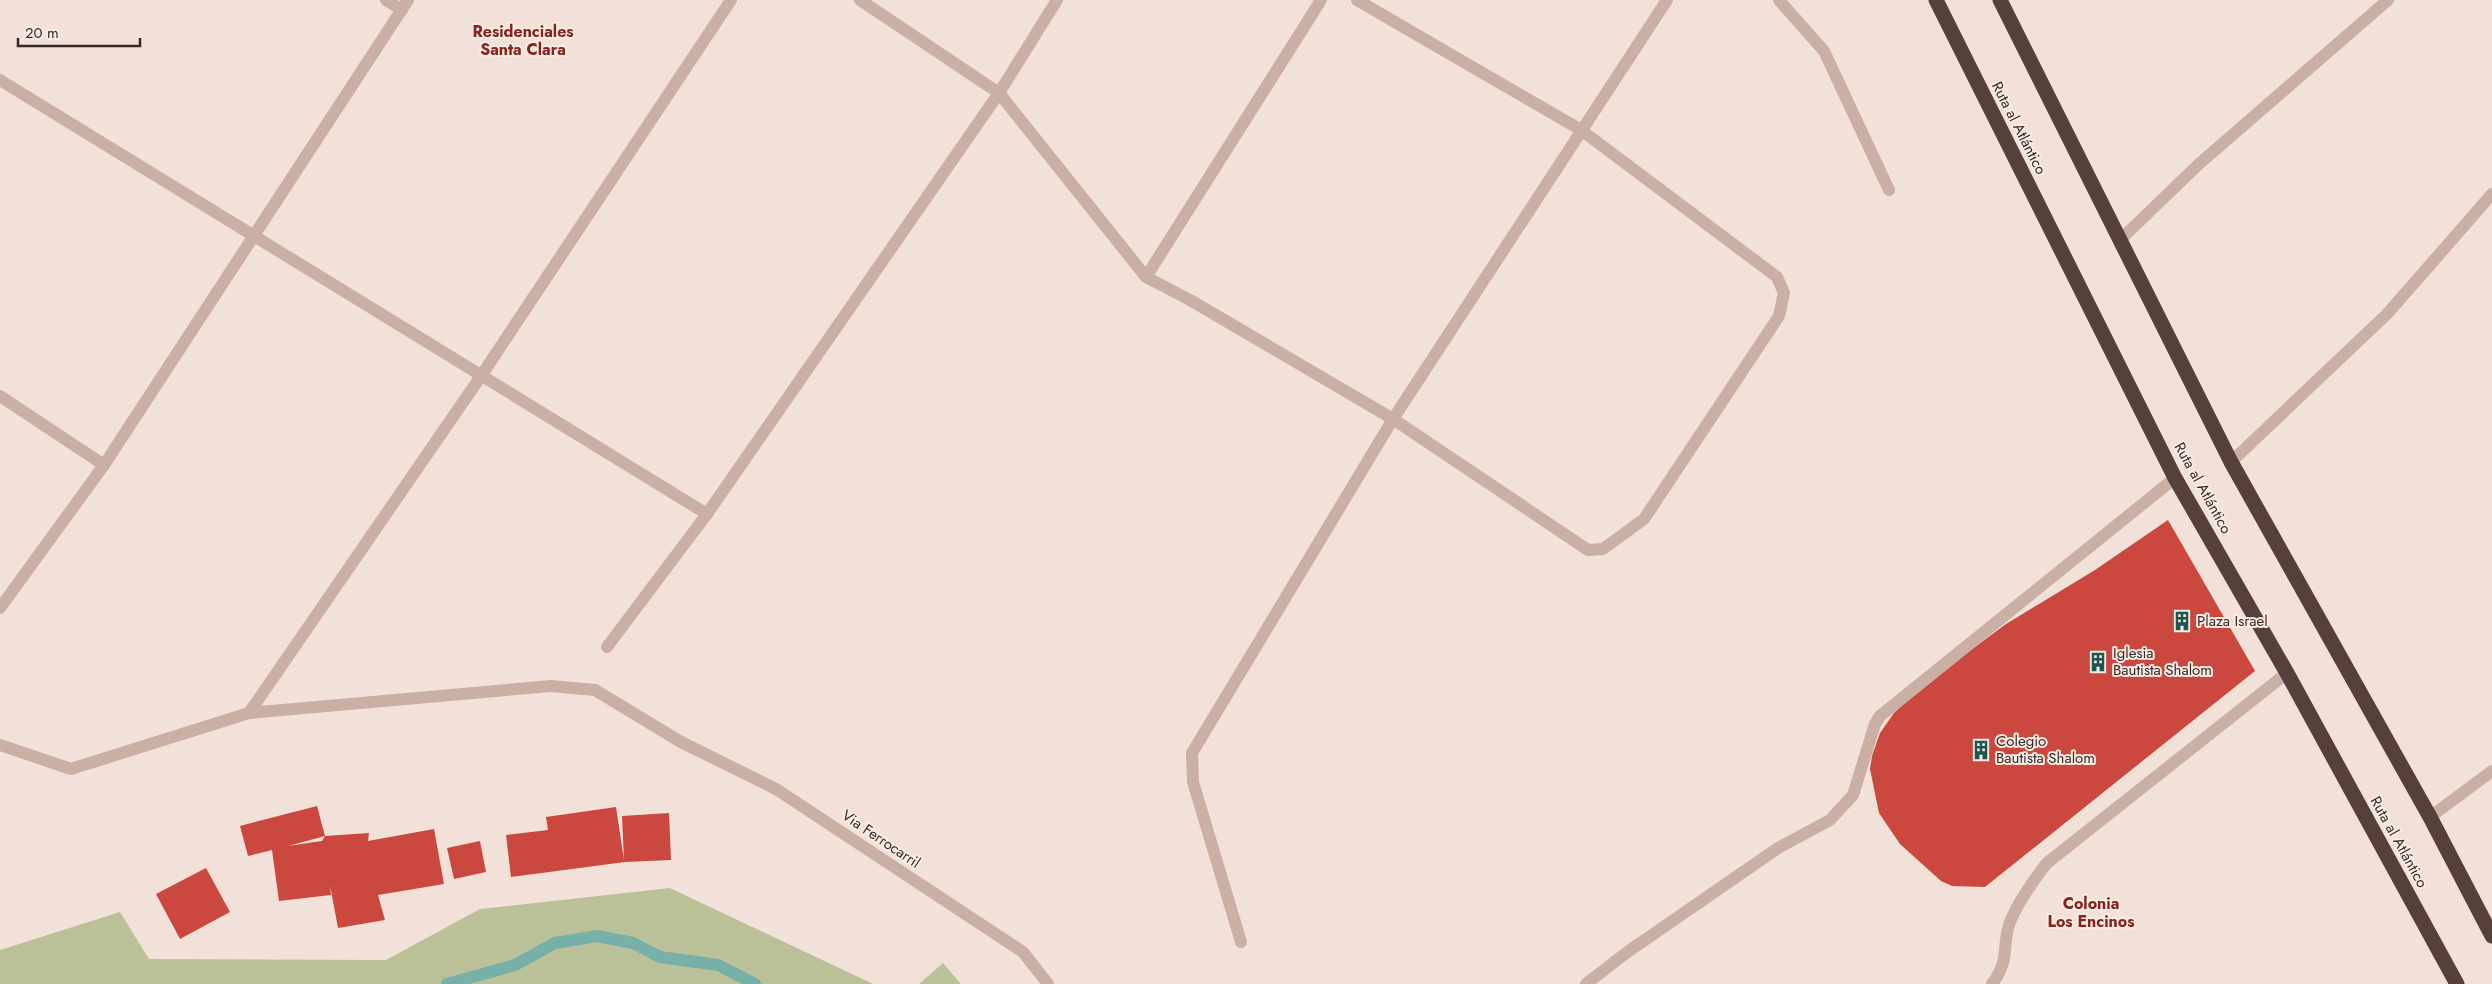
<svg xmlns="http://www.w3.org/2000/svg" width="2492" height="984" font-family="Jost,sans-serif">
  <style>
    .green { fill: #bac198 }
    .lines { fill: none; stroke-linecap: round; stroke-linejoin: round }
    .stream { stroke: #76b0a8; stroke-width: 12 }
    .building { fill: #ca483e; fill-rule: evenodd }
    .street { stroke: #caafa4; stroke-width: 12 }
    .highway { stroke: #56403c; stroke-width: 15 }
    .labels { text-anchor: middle; stroke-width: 4; stroke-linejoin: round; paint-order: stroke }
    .street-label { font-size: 15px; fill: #352826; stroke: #faece4 }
    .poi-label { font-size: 15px; fill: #352826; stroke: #faece4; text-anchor: start }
    .neighbourhood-label { font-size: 16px; font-weight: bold; fill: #86231c; stroke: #faece4 }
  </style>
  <rect width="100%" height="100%" fill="#f2e1d8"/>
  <!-- green -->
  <g class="green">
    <polygon points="670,888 873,984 0,984 0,950 120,912 149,959 386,960 480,909"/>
    <polygon points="943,963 961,984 919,984"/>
  </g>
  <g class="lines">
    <!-- stream -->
    <polyline class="stream" points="447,984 515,965 555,943 597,936 633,943 660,957 718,965 755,984"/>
  </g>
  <!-- building -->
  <g class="building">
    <polygon points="2168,520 2255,671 1985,887 1952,886 1941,881 1900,844 1879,813 1870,769 1872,756 1880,733 1894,713 1921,687 2006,624 2095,570"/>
    <path d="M317,806l8,30 44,-3 -1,8 66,-12 10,55 -66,11 7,25 -47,8 -8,-43 1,10 -52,6 -7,-51 -24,6 -8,-30zM325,836l-3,5 -34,5z"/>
    <polygon points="616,807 624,860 622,816 669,813 671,860 625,862 511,877 506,835 548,830 546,817"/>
    <polygon points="480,841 486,872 454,879 447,848"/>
    <polygon points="206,868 230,912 180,939 156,894"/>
  </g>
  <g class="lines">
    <!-- street -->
    <g class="street">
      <polyline points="386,0 402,10"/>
      <polyline points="860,0 999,93 1146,277 1190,300 1393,419 1588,550 1603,549 1644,519 1779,316 1784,293 1777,277 1581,130 1357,0"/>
      <polyline points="1779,0 1824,51 1889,190"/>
      <polyline points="0,80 707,514"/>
      <polyline points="2119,241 2199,164 2388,0"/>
      <polyline points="1146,277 1321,0"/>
      <polyline points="0,396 104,465"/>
      <polyline points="2231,462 2387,314 2492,194"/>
      <polyline points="0,608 104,465 408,0"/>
      <polyline points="607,647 707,514 999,93 1057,0"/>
      <polyline points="249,713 481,376 731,0"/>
      <polyline points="0,745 71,769 249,713 551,686 595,690 681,742 776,789 1023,952 1048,984"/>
      <polyline points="2430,817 2492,771"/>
      <polyline points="1241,942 1193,782 1192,753 1393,419 1667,0"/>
      <polyline points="1586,984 1626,953 1778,848 1830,820 1853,795 1875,724 1880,716 2175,478"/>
      <path d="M1992,984c19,-25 9,-37 18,-62 9,-22 23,-41 37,-59l240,-190"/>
    </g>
    <!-- highway -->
    <g class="highway">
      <polyline points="1936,0 2175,478 2287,673 2457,984"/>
      <polyline points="2000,0 2231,462 2430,817 2492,936"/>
    </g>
  </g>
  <!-- icons -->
  <defs>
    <symbol id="building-bare" viewBox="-9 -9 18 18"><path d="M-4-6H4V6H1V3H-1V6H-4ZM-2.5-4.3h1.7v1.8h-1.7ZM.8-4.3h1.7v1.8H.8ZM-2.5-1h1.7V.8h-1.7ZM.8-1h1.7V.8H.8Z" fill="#1a5751" stroke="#faece4" stroke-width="2.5" paint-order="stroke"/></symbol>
  </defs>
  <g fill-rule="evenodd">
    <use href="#building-bare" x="2168" y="607" width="28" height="28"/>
    <use href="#building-bare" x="2084" y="648" width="28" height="28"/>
    <use href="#building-bare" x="1967" y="736" width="28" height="28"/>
  </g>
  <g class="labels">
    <!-- street labels -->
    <g class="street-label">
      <text transform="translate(2019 128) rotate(63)" y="5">Ruta al Atlántico</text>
      <text transform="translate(2203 488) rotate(61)" y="5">Ruta al Atlántico</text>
      <text transform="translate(881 839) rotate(34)" y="5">Via Ferrocarril</text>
      <text transform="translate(2399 842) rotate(61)" y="5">Ruta al Atlántico</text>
    </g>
    <!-- poi labels -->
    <g class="poi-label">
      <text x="2197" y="626">Plaza Israel</text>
      <text x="2113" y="658">Iglesia<tspan x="2113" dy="17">Bautista Shalom</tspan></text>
      <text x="1996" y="746">Colegio<tspan x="1996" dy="17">Bautista Shalom</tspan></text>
    </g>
    <!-- neighbourhood labels -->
    <g class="neighbourhood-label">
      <text x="523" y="37">Residenciales<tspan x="523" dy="18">Santa Clara</tspan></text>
      <text x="2091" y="909">Colonia<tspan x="2091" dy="18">Los Encinos</tspan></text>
    </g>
  </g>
  <!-- scale -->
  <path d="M18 38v8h122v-8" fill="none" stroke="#352826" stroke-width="2.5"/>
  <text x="25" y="38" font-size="15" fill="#352826" stroke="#faece4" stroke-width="4" paint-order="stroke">20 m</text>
</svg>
